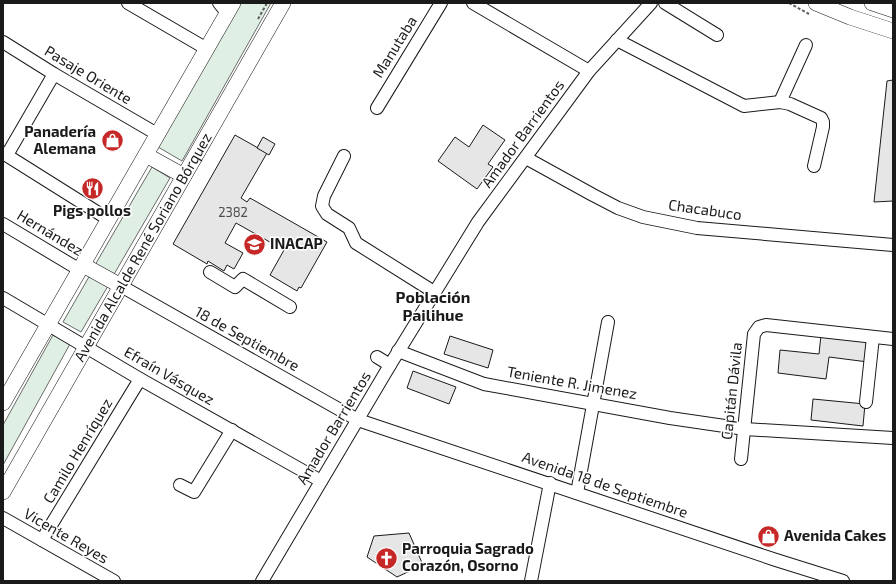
<svg xmlns="http://www.w3.org/2000/svg" width="896" height="584" font-family="'Exo 2',sans-serif">
  <style>
    .green { fill: #e0efe3; stroke: #6a6a6a }
    .building { fill: #e6e6e6; stroke: #1a1a1a }
    .lines { fill: none; stroke-linecap: round; stroke-linejoin: round }
    .minor-casing { stroke: #1a1a1a; stroke-width: 14 }
    .major-casing { stroke: #1a1a1a; stroke-width: 16 }
    .path { stroke: #5f5f5f; stroke-width: 2; stroke-dasharray: 3 2; stroke-linecap: butt }
    .minor { stroke: #fff; stroke-width: 12 }
    .major { stroke: #fff; stroke-width: 15 }
    .labels { text-anchor: middle; stroke-width: 3; stroke-linejoin: round; paint-order: stroke }
    .number-label { font-size: 13px; fill: #4d4d4d }
    .street-label { font-size: 15px; fill: #1a1a1a; stroke: #fff }
    .poi-label { font-size: 15px; font-weight: bold; fill: #1a1a1a; stroke: #fff; text-anchor: start }
    .neighbourhood-label { font-size: 16px; font-weight: bold; fill: #1a1a1a; stroke: #fff }
  </style>
  <rect width="100%" height="100%" fill="#fff"/>
  <!-- green -->
  <g class="green">
    <polygon points="239,3 271,3 182,161 158,147"/>
    <polygon points="152,167 170,178 113,276 95,265"/>
    <polygon points="90,275 108,286 81,332 63,322"/>
    <polygon points="53,335 70,344 3,465 3,425"/>
  </g>
  <!-- building -->
  <g class="building">
    <polygon points="893,80 893,201 874,202 887,81"/>
    <polygon points="483,125 505,140 488,164 493,167 477,189 438,161 455,137 469,147"/>
    <polygon points="235,135 267,153 241,198 247,202 250,198 327,242 301,288 299,287 297,291 270,275 284,250 236,223 225,243 243,253 234,269 227,265 224,271 208,261 207,264 173,244"/>
    <polygon points="263,137 275,144 269,155 257,148"/>
    <polygon points="821,335 870,341 868,362 829,357 826,379 778,373 780,350 819,354"/>
    <polygon points="450,336 493,350 488,368 444,354"/>
    <polygon points="413,371 456,387 449,404 407,388"/>
    <polygon points="813,399 865,404 863,426 811,420"/>
    <polygon points="409,533 423,565 397,577 367,557 374,536"/>
  </g>
  <g class="lines">
    <defs>
      <g id="minor">
        <polyline points="128,3 207,49"/>
        <polyline points="219,3 227,13"/>
        <polyline points="473,3 589,71"/>
        <polyline points="665,3 717,35"/>
        <polyline points="617,40 744,106 780,102 790,104 821,118 823,122 823,127 814,166"/>
        <polyline points="3,42 54,74 157,134"/>
        <polyline points="780,102 806,45"/>
        <polyline points="377,108 441,3"/>
        <polyline points="3,153 108,219"/>
        <polyline points="7,155 54,74"/>
        <polyline points="344,156 324,196 322,206 327,214 349,228 356,243 434,292"/>
        <polyline points="526,158 593,195 618,208 643,217 697,228 893,245"/>
        <polyline points="3,224 80,270"/>
        <polyline points="210,272 235,287 243,279 290,307"/>
        <polyline points="121,286 358,420 776,560 843,581"/>
        <polyline points="3,298 140,379 321,481"/>
        <polyline points="398,351 484,384 670,418 745,429 893,438"/>
        <polyline points="377,357 390,365"/>
        <polyline points="866,402 873,337"/>
        <polyline points="741,459 754,334 759,327 766,325 893,339"/>
        <polyline points="180,485 194,492 232,430"/>
        <polyline points="577,493 608,322"/>
        <polyline points="3,518 114,581"/>
        <polyline points="42,540 140,379"/>
        <polyline points="262,581 390,365 478,222 589,71 651,3"/>
        <polyline points="531,581 550,483"/>
      </g>
      <g id="major">
        <polyline points="816,3 850,17 893,31"/>
        <polyline points="872,3 893,10"/>
        <polyline points="146,155 184,176"/>
        <polyline points="83,265 121,286"/>
        <polyline points="3,403 233,3"/>
        <path id="s1" d="M3,492l280,-489"/>
      </g>
    </defs>
    <!-- minor casing -->
    <use href="#minor" class="minor-casing"/>
    <!-- major casing -->
    <use href="#major" class="major-casing"/>
    <!-- path -->
    <g class="path">
      <polyline points="789,3 809,14"/>
      <polyline points="258,19 267,3"/>
    </g>
    <!-- minor -->
    <use href="#minor" class="minor"/>
    <!-- major -->
    <use href="#major" class="major"/>
  </g>
  <!-- icons -->
  <defs>
    <symbol id="shop-disc" viewBox="-11 -11 22 22"><circle r="9.5" fill="#c62828" stroke="#fff"/><path d="M-5-2.5h2.3a2.7 3.5 0 0 1 5.4 0H5L5.5 6h-11ZM-1.5-2.5h3a1.5 2.3 0 0 0-3 0Z" fill="#fff"/></symbol>
    <symbol id="restaurant-disc" viewBox="-11 -11 22 22"><circle r="9.5" fill="#c62828" stroke="#fff"/><path d="M-5-6h1v4h1v-4h1v4h1v-4h1v5L-1.5 .5V6h-2V.5L-5-1ZM5-6V6H3V1.5H1.5Q1.5-4 5-6Z" fill="#fff"/></symbol>
    <symbol id="university-disc" viewBox="-11 -11 22 22"><circle r="9.5" fill="#c62828" stroke="#fff"/><path d="M0-5L7-2L0 1L-7-2ZM-4 1L0 2.5L4 1V4Q0 6-4 4Z" fill="#fff"/></symbol>
    <symbol id="church-disc" viewBox="-11 -11 22 22"><circle r="9.5" fill="#c62828" stroke="#fff"/><path d="M-1.2-6h2.4v3.5h3.3v2.4h-3.3V6h-2.4V-.1h-3.3v-2.4h3.3Z" fill="#fff"/></symbol>
  </defs>
  <g fill-rule="evenodd">
    <use href="#shop-disc" x="100" y="128" width="25" height="25"/>
    <use href="#restaurant-disc" x="80" y="176" width="25" height="25"/>
    <use href="#university-disc" x="242" y="232" width="25" height="25"/>
    <use href="#shop-disc" x="756" y="524" width="25" height="25"/>
    <use href="#church-disc" x="374" y="546" width="25" height="25"/>
  </g>
  <g class="labels">
    <!-- number labels -->
    <g class="number-label">
      <text x="233" y="217">2382</text>
    </g>
    <!-- street labels -->
    <g class="street-label">
      <text transform="translate(395 47) rotate(-58)" y="5">Manutaba</text>
      <text transform="translate(88 75) rotate(31)" y="5">Pasaje Oriente</text>
      <text transform="translate(523 134) rotate(-54)" y="5">Amador Barrientos</text>
      <text transform="translate(705 210) rotate(8)" y="5">Chacabuco</text>
      <text transform="translate(50 233) rotate(31)" y="5">Hernández</text>
      <text dy="5" stroke="none"><textPath href="#s1" startOffset="282">Avenida Alcalde René Soriano Bórquez</textPath></text>
      <text transform="translate(247 339) rotate(29)" y="5">18 de Septiembre</text>
      <text transform="translate(169 376) rotate(30)" y="5">Efraín Vásquez</text>
      <text transform="translate(572 383) rotate(10)" y="5">Teniente R. Jimenez</text>
      <text transform="translate(732 391) rotate(-84)" y="5">Capitán Dávila</text>
      <text transform="translate(334 428) rotate(-59)" y="5">Amador Barrientos</text>
      <text transform="translate(78 451) rotate(-59)" y="5">Camilo Henríquez</text>
      <text transform="translate(605 485) rotate(19)" y="5">Avenida 18 de Septiembre</text>
      <text transform="translate(66 536) rotate(30)" y="5">Vicente Reyes</text>
    </g>
    <!-- poi labels -->
    <g class="poi-label">
      <text x="96" y="137" text-anchor="end">Panadería<tspan x="96" dy="17">Alemana</tspan></text>
      <text x="92" y="216" text-anchor="middle">Pigs pollos</text>
      <text x="270" y="249">INACAP</text>
      <text x="784" y="541">Avenida Cakes</text>
      <text x="402" y="554">Parroquia Sagrado<tspan x="402" dy="17">Corazón, Osorno</tspan></text>
    </g>
    <!-- neighbourhood labels -->
    <g class="neighbourhood-label">
      <text x="433" y="303">Población<tspan x="433" dy="18">Pailihue</tspan></text>
    </g>
  </g>
  <!-- border -->
  <rect width="896" height="584" fill="none" stroke="#1a1a1a" stroke-width="8"/>
</svg>
